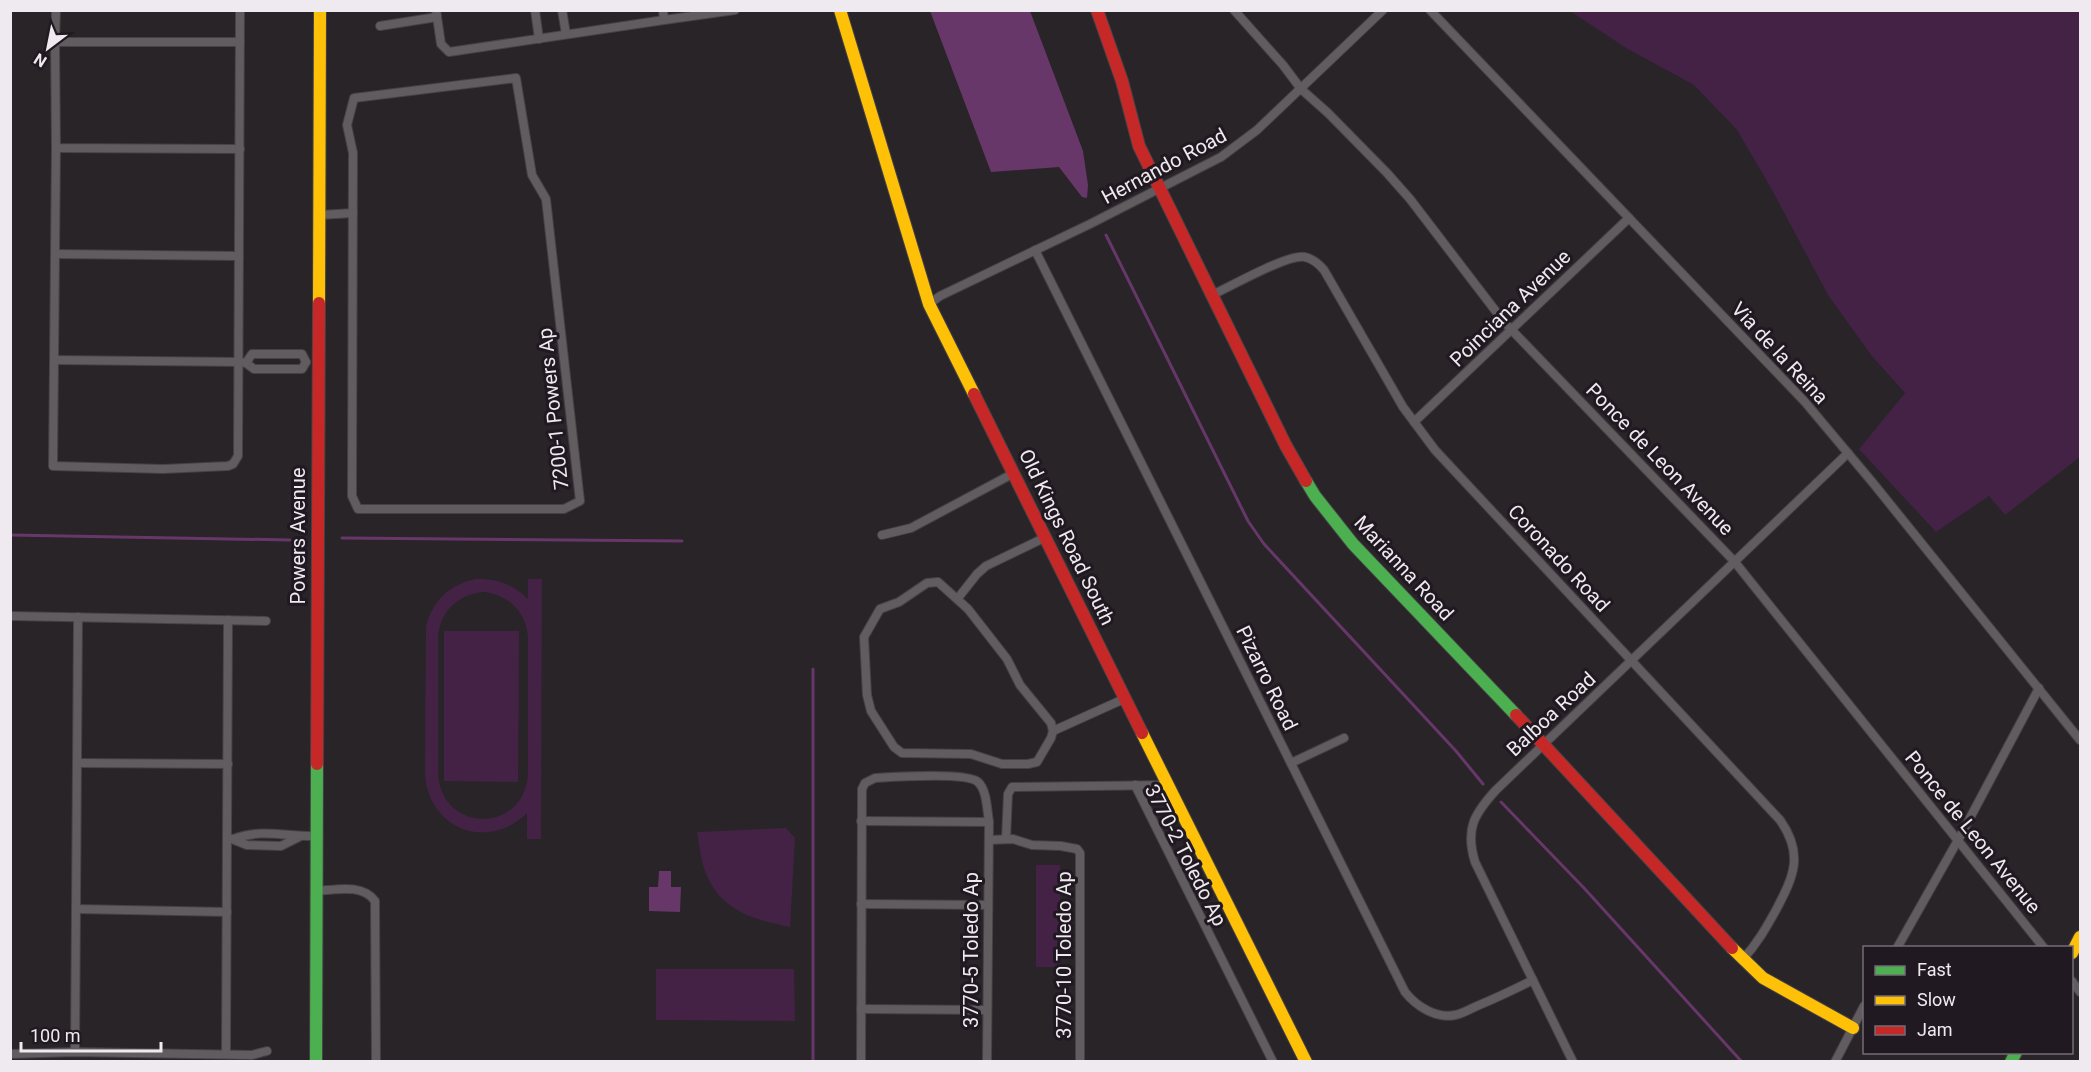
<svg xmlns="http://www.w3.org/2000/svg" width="2091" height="1072" font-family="Roboto,sans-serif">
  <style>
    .green { fill: #432245; fill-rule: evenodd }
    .water { fill: #67376a }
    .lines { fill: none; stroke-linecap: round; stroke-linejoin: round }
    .stream { stroke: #67376a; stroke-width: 3 }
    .street-casing { stroke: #454245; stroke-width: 10 }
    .fast-casing { stroke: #454245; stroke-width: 14 }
    .slow-casing { stroke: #454245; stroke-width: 14 }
    .jam-casing { stroke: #454245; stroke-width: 14 }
    .street { stroke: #605c60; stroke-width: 8 }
    .fast { stroke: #4caf50; stroke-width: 12 }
    .slow { stroke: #ffc107; stroke-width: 12 }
    .jam { stroke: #c62828; stroke-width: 12 }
    .labels { text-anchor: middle; stroke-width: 6; stroke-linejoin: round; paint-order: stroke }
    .street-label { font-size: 20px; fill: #efeaef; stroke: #201921 }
  </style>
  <rect width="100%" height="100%" fill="#282428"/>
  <!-- green -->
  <g class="green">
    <polygon points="1570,11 2080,11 2080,457 2005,515 1989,496 1936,532 1859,449 1905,393 1871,355 1828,295 1771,188 1737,130 1694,85 1626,48"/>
    <path d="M475,579c21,-1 38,5 53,20v-20h14l-1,260h-14v-26c-39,39 -99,16 -102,-39l1,-147c6,-26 23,-42 49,-48zM484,592c25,3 42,20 44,45v138c-5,59 -86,58 -90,-1v-138c3,-25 20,-42 46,-44z"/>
    <polygon points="444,631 519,631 518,782 444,781"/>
    <path d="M786,828l9,10 -5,89c-40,-8 -74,-18 -87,-62 -3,-11 -4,-22 -6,-33z"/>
    <rect x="1036" y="865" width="24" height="102"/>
    <polygon points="656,969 794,969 795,1021 656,1020"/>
  </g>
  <!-- water -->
  <g class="water">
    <polygon points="930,11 1030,11 1083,151 1088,185 1087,198 1082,197 1059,167 991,172"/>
    <polygon points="659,871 671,871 671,887 681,887 680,912 649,911 649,887 658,887"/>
  </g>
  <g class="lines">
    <!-- stream -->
    <g class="stream">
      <polyline points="1106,235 1248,521 1264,544 1456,751 1483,784"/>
      <polyline points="10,535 290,540"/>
      <polyline points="342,538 682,541"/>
      <polyline points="1501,802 1584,888 1742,1062"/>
      <polyline points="813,1062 813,669"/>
    </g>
    <defs>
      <g id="street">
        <polyline points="56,10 55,42 240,42"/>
        <polyline points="436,10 441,44 449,52 664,20"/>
        <polyline points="535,10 539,39"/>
        <polyline points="562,10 566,34"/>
        <polyline points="663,10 664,20 735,10"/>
        <polyline points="1234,10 1283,65 1301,89 1328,113 1387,173 1410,199 1504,322 1734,561 2044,948"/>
        <polyline points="1430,10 1805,402 1873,483 2080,740"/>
        <polyline points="380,26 437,17"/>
        <polyline points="55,42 56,148 240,149"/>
        <polygon points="516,78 532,175 546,199 580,501 564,509 358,509 352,496 353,153 347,125 354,98"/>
        <polyline points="56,148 53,466 163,469 228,466 233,464 238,456 240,10"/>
        <polyline points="320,215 353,213"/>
        <path d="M1035,250l370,742c11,14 31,27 50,23 7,-1 15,-6 22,-9 19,-8 38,-17 56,-26"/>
        <polyline points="55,254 239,256"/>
        <path d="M1212,295c20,-9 75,-41 93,-38 8,2 14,7 19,13l79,137 32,43 345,370c24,34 14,56 -4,90 -10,18 -19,34 -33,49"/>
        <polyline points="929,304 940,296 1090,224 1221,157 1257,130 1383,10"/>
        <polyline points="54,360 240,362 246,363 254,369 302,369 306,362"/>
        <polyline points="246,363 252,354 302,354 306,362"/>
        <polyline points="1414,422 1629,218"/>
        <polyline points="882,535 911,528 1014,473"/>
        <polygon points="938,582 968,609 1007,659 1020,685 1051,723 1053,731 1051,738 1037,762 1028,764 1002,764 971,754 902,753 894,747 871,711 867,695 864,637 880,609 899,602 927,583"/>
        <polyline points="958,598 977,574 986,566 1046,537"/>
        <polyline points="10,616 266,621"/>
        <polyline points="1053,731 1126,698"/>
        <polyline points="77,763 228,764"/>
        <polyline points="1291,763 1344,738"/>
        <polyline points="1135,785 1273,1062"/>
        <polyline points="861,821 989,822"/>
        <polyline points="232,839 247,845 281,846 299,837"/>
        <path d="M233,839c30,-11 53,-2 84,-3"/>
        <polyline points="1006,839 1008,794 1012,787 1169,785"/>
        <polyline points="989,840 1013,839 1032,845 1061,846 1077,849 1080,853 1080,1062"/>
        <path d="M316,891c20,-1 46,-8 59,10l1,161"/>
        <polyline points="861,904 988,905"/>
        <polyline points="76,909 227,912"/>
        <polyline points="1897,948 1962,833 2039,688"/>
        <polyline points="2072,981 2080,992"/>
        <polyline points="861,1009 987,1010"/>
        <polyline points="75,1052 78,617"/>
        <polyline points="10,1054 75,1052 252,1055 267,1051"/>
        <polyline points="226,1054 228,620"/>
        <path d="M861,1062l1,-273 3,-6 10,-5c18,-1 92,-6 103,4 9,8 9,28 11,40l-2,240"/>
        <path d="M1573,1062l-98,-200c-10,-33 -1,-48 21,-72l352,-337"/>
        <polyline points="1835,1062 1864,1006"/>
      </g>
      <g id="fast">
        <polyline points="1306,481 1315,496 1353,544 1516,715"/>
        <polyline points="316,1062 317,764"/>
        <polyline points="2011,1062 2016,1052"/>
      </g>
      <g id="slow">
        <polyline points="840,10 929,304 974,394"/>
        <polyline points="319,303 320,10"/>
        <polyline points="1142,733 1306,1062"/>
        <polyline points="1732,948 1763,978 1853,1028"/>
        <polyline points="2072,953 2080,937"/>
      </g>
      <g id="jam">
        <polyline points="1097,10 1122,81 1139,146 1286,446 1306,481"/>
        <polyline points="974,394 1142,733"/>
        <polyline points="1516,715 1732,948"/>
        <polyline points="317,764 319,303"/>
      </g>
    </defs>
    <!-- street casing -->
    <use href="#street" class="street-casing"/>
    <!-- fast casing -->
    <use href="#fast" class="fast-casing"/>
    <!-- slow casing -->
    <use href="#slow" class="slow-casing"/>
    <!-- jam casing -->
    <use href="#jam" class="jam-casing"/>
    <!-- street -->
    <use href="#street" class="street"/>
    <!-- fast -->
    <use href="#fast" class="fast"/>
    <!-- slow -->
    <use href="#slow" class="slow"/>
    <!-- jam -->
    <use href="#jam" class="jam"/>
  </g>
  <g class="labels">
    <!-- street labels -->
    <g class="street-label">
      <text transform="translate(1164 166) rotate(-28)" y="7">Hernando Road</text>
      <text transform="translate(1510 308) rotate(-44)" y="7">Poinciana Avenue</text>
      <text transform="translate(1780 353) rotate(47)" y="7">Via de la Reina</text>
      <text transform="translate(553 409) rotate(-96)" y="7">7200-1 Powers Ap</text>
      <text transform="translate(1660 459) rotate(46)" y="7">Ponce de Leon Avenue</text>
      <text transform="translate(298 536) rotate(-90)" y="7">Powers Avenue</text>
      <text transform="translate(1067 537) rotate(64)" y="7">Old Kings Road South</text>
      <text transform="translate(1559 558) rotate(47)" y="7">Coronado Road</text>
      <text transform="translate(1404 568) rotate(47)" y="7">Marianna Road</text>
      <text transform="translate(1267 678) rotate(64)" y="7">Pizarro Road</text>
      <text transform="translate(1551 714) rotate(-43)" y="7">Balboa Road</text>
      <text transform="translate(1973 832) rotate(51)" y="7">Ponce de Leon Avenue</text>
      <text transform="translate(1186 855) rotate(63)" y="7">3770-2 Toledo Ap</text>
      <text transform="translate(971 950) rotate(-90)" y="7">3770-5 Toledo Ap</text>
      <text transform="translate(1064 955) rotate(-90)" y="7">3770-10 Toledo Ap</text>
    </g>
  </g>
  <!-- border -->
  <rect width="2091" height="1072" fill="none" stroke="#efeaef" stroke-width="24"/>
  <!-- legend -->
  <rect x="1863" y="946" width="210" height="108" fill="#201921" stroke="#736d73" stroke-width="1.5"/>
  <rect x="1875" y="966" width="30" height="9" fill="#4caf50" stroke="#736d73" stroke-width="1.5"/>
  <text x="1917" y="976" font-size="18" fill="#efeaef">Fast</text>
  <rect x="1875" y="996" width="30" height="9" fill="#ffc107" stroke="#736d73" stroke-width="1.5"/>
  <text x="1917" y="1006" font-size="18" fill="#efeaef">Slow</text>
  <rect x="1875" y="1026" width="30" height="9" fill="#c62828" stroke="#736d73" stroke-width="1.5"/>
  <text x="1917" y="1036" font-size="18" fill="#efeaef">Jam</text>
  <!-- north arrow -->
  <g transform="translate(48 48) rotate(212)" stroke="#201921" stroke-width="4.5" paint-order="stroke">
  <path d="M0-4.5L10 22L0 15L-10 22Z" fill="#efeaef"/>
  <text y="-9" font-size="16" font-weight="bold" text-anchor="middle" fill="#efeaef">N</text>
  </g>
  <!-- scale -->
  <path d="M21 1042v9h140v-9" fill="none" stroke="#efeaef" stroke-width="3"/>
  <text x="30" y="1042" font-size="18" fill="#efeaef" stroke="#201921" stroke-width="4.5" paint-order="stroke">100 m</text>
</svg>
